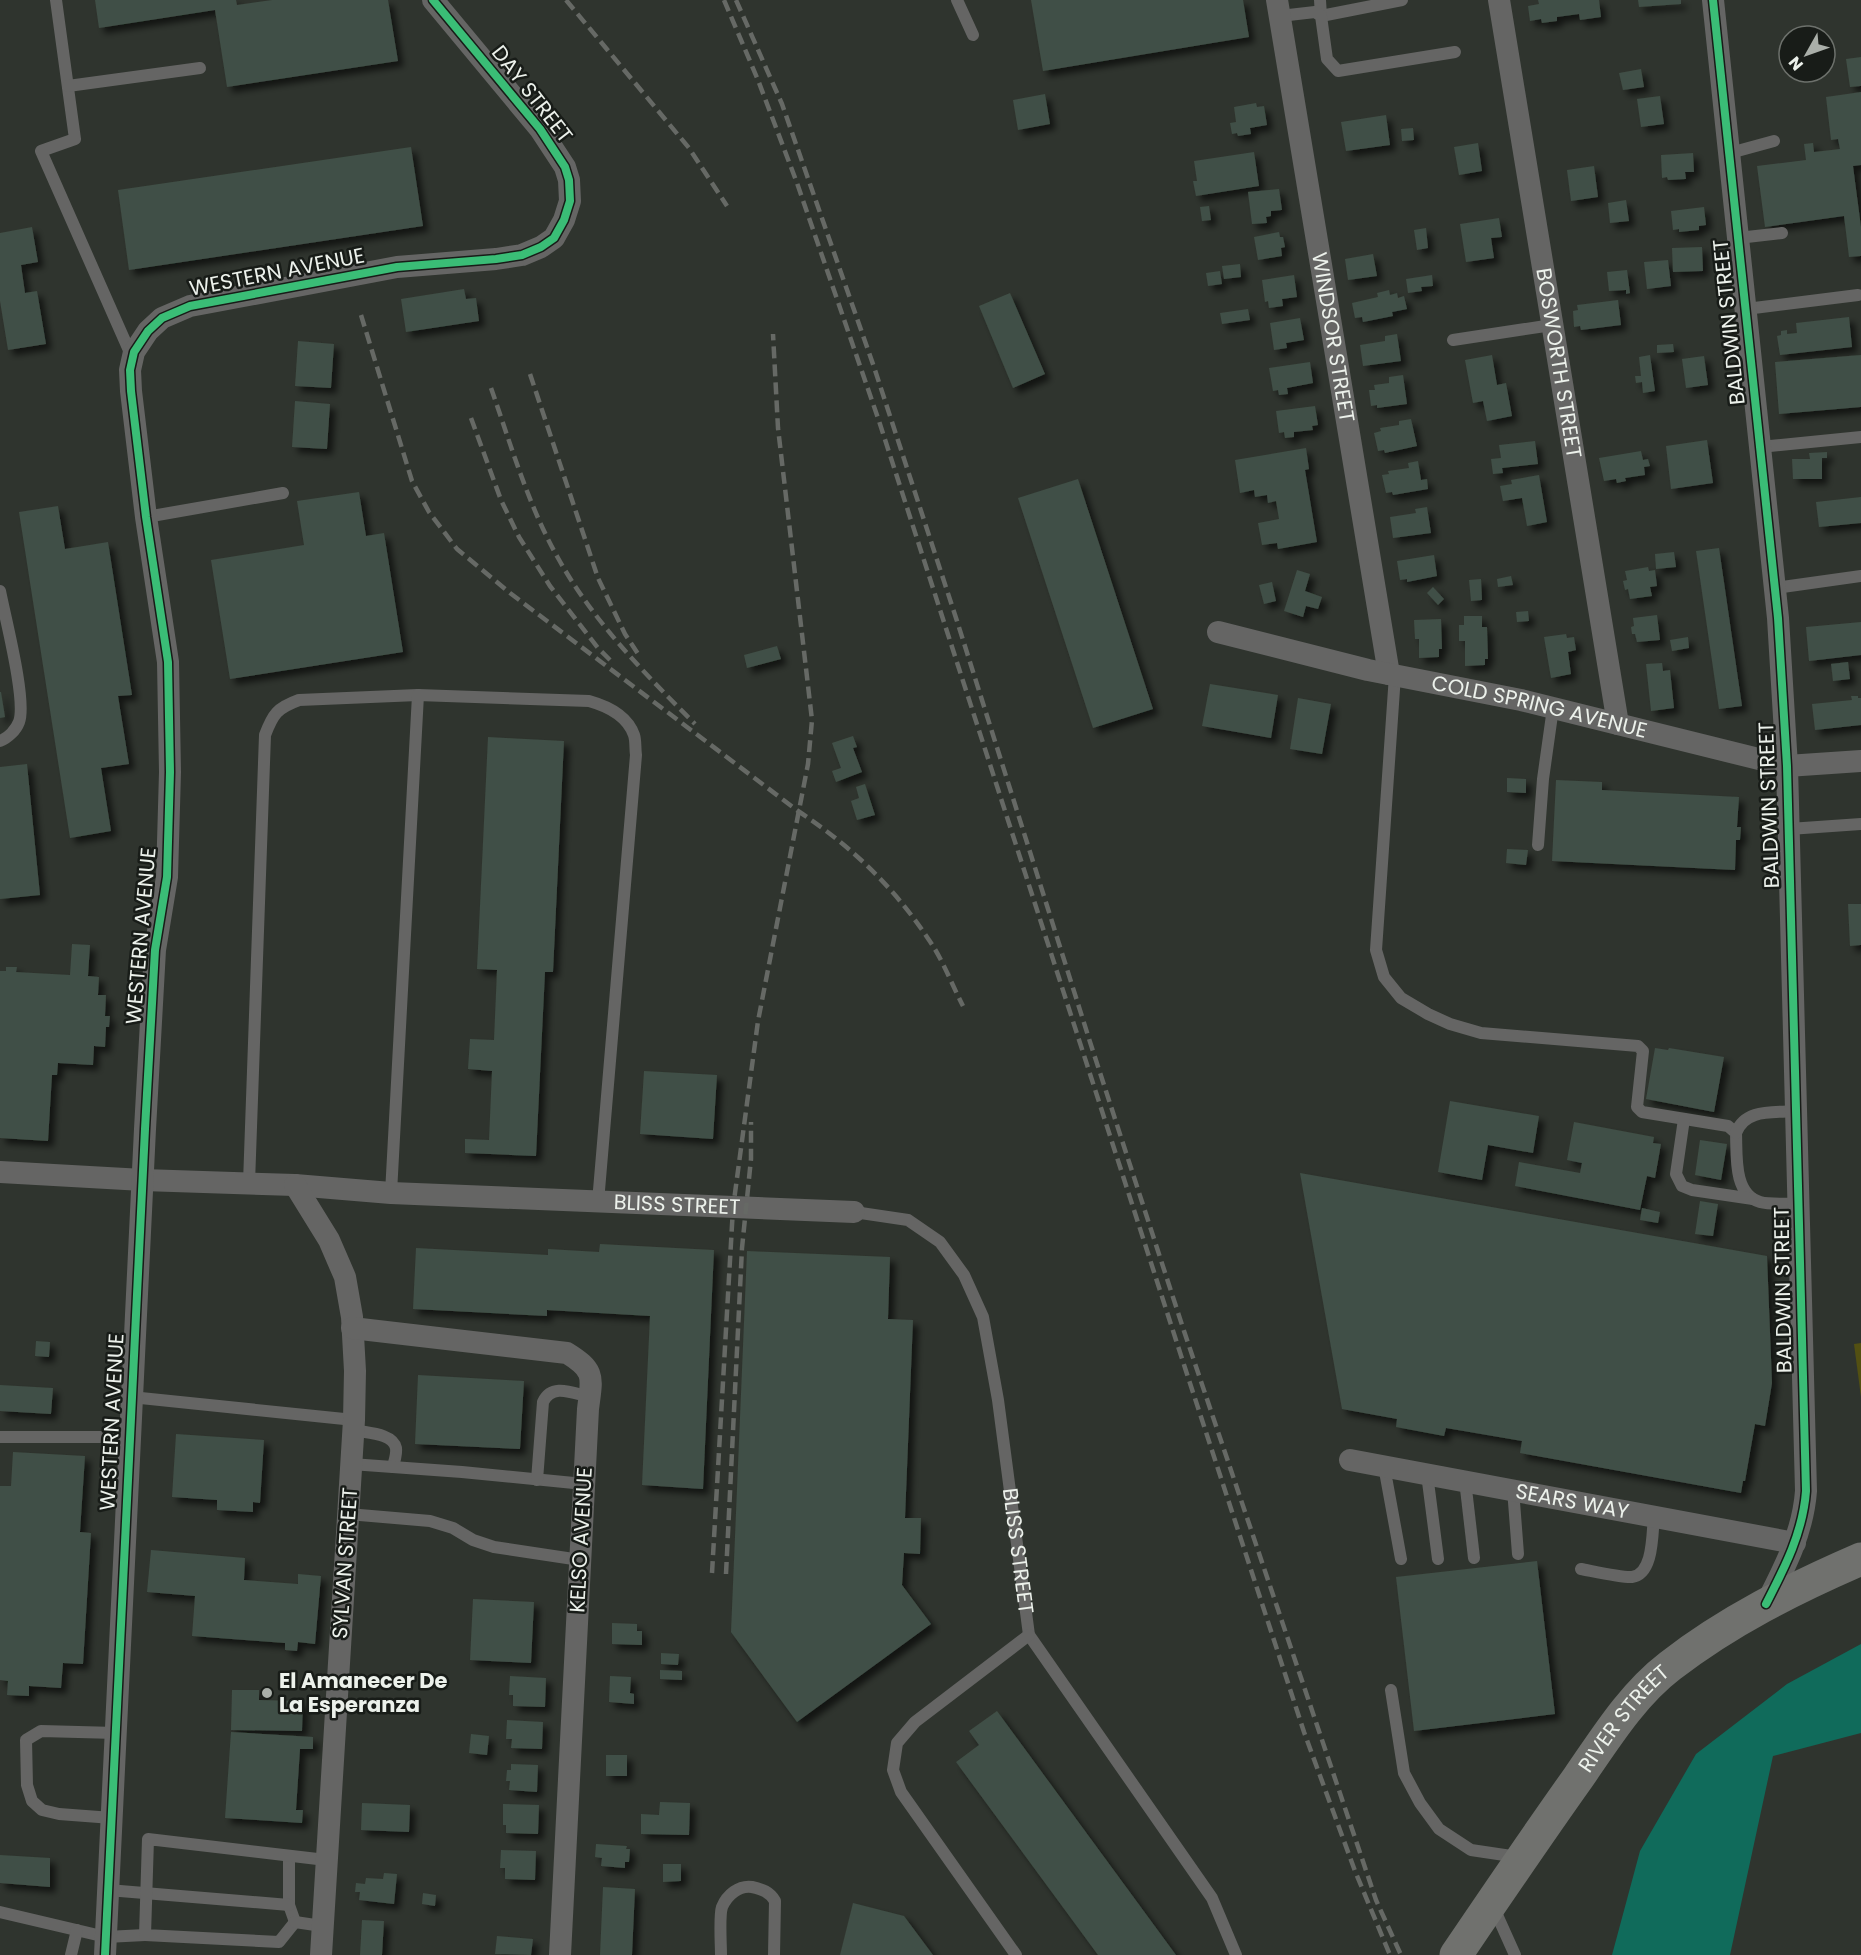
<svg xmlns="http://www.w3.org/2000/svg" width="1861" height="1955" font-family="Poppins,sans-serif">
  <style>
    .green { fill: #535012 }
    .water { fill: #106b5b }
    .building { fill: #404f46; filter: url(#shadow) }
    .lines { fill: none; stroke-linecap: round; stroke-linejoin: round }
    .lane { stroke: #656564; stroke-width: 12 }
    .street { stroke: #656564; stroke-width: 22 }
    .secondary { stroke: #70716e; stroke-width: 33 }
    .rail { stroke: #666965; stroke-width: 4.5; stroke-dasharray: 12 6; stroke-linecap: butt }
    .cycleway-casing { stroke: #181c18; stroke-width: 11 }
    .cycleway { stroke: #3abd76; stroke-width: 8 }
    .poi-dot { fill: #aaafa9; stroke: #181c18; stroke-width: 2 }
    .labels { text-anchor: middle; stroke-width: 5; stroke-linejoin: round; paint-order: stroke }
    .street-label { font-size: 21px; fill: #ecf1eb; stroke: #181c18 }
    .poi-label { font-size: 21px; font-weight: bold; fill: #ecf1eb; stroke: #181c18; text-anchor: start }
  </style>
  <defs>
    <filter id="shadow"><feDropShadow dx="5.5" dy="5.5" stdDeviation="3" flood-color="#0009"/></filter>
  </defs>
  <rect width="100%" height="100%" fill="#2f342e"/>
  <!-- green -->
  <polygon class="green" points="1861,1343 1861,1397 1854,1344"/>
  <!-- water -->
  <polygon class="water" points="1861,1644 1861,1733 1773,1756 1730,1955 1612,1955 1640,1851 1696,1754 1787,1684"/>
  <!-- building -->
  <g class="building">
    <polygon points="95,0 236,0 237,5 272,0 388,0 398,61 227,87 215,10 99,28"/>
    <polygon points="1031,0 1243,0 1249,37 1043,71"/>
    <polygon points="1538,0 1599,0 1601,17 1580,20 1579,14 1557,17 1557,21 1542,23 1541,19 1530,21 1528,6 1539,4"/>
    <polygon points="1638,0 1681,0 1681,4 1639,7"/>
    <polygon points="1861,57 1861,86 1850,87 1846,59"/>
    <polygon points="1641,69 1644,87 1623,90 1619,73"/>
    <polygon points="1861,92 1861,165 1853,166 1861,227 1861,256 1849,257 1844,216 1765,227 1757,166 1806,160 1804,144 1813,143 1814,152 1840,149 1838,139 1831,140 1826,97"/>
    <polygon points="1045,94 1050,124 1018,130 1013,100"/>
    <polygon points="1660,96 1664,124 1641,127 1637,99"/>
    <polygon points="1256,103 1257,107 1264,106 1267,125 1250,128 1251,134 1238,136 1237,133 1232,134 1230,123 1236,122 1234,107"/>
    <polygon points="1386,115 1390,145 1346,151 1341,122"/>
    <polygon points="1413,128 1414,140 1402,141 1401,129"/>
    <polygon points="1478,143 1482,171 1459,175 1454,147"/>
    <polygon points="411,147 423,226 129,270 118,190"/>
    <polygon points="1254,152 1259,186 1196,196 1193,181 1197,181 1194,161"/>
    <polygon points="1693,153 1694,172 1685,172 1686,179 1668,180 1667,177 1662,178 1661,155"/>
    <polygon points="1594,166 1598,197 1571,201 1567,170"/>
    <polygon points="1279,189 1282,210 1271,211 1271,216 1266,217 1267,223 1252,224 1248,192"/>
    <polygon points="1626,200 1629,221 1610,223 1608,203"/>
    <polygon points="1209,206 1211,220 1202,221 1200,207"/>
    <polygon points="1704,207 1706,225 1699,226 1699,230 1679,232 1679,229 1673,230 1671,211"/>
    <polygon points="1499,218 1502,237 1491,238 1494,258 1466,262 1460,224"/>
    <polygon points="32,227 38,262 21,265 25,293 37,291 46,344 8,350 0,301 0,233"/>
    <polygon points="1426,228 1428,248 1417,250 1414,230"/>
    <polygon points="1279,232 1280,237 1283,237 1285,247 1281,248 1282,256 1258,260 1254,237"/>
    <polygon points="1702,247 1703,271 1673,272 1672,248"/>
    <polygon points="1373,254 1377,276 1348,280 1345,259"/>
    <polygon points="1668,260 1671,286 1647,289 1644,262"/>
    <polygon points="1240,264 1241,277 1224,279 1222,266"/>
    <polygon points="1627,270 1630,293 1626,294 1626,290 1609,291 1607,272"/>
    <polygon points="1220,271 1222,284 1208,286 1206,273"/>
    <polygon points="1294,275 1297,297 1282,299 1283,306 1269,308 1268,301 1265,302 1262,280"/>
    <polygon points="1432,275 1433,286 1421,287 1422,291 1408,293 1406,279"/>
    <polygon points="464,289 466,299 476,298 479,321 406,332 401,299"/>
    <polygon points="1389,290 1390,295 1397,293 1398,298 1404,296 1407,309 1392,312 1393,316 1363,322 1362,317 1355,318 1352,303 1378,297 1377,293"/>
    <polygon points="1010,293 1045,374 1013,388 979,306"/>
    <polygon points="1618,300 1621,325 1581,330 1580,326 1574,327 1573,311 1578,310 1577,305"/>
    <polygon points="1248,309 1250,320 1222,324 1220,313"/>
    <polygon points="1849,317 1852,347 1780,355 1777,336 1781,335 1781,331 1787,330 1787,334 1797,333 1796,323"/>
    <polygon points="1300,318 1304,340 1286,343 1287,348 1274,350 1270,323"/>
    <polygon points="1397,334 1401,361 1363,366 1360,345 1385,341 1385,336"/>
    <polygon points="298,341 334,344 331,388 295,386"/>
    <polygon points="1673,344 1674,352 1657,353 1657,345"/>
    <polygon points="1492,355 1497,385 1506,383 1512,416 1487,421 1483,401 1473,403 1465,360"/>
    <polygon points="1650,355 1655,391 1643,393 1642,382 1636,383 1635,376 1641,376 1639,357"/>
    <polygon points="1861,355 1861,407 1779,414 1775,362"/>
    <polygon points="1704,356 1708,385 1686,388 1682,359"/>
    <polygon points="1310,362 1313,383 1287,388 1288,394 1279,395 1278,390 1273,391 1269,368"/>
    <polygon points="1403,375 1407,404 1377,408 1377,405 1371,406 1369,390 1375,390 1374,385 1389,383 1389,377"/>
    <polygon points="295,401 330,404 327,449 292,447"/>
    <polygon points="1315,406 1318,425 1312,426 1313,430 1294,432 1294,437 1285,438 1284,432 1279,433 1276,411"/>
    <polygon points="1411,419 1417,446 1385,453 1384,450 1378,451 1374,433 1381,431 1380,428 1399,425 1399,421"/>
    <polygon points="1707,440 1713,483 1671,489 1666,446"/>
    <polygon points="1535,441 1538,464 1502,468 1503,473 1493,474 1491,459 1501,458 1499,445"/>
    <polygon points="1306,448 1309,469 1305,470 1317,542 1278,549 1277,543 1262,545 1258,523 1279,519 1276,501 1268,503 1267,495 1255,497 1254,490 1240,493 1235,460"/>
    <polygon points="1641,451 1643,460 1648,459 1650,466 1644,467 1645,475 1625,478 1626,481 1617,483 1616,479 1604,481 1599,458"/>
    <polygon points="1827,452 1827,458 1822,458 1822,479 1793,479 1792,459 1810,459 1809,453"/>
    <polygon points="1418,461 1421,480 1427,479 1428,489 1393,495 1392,492 1386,493 1382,475 1389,474 1388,471 1409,468 1408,463"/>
    <polygon points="1539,475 1547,522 1527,526 1522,498 1503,501 1500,486 1512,484 1511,480"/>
    <polygon points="1078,479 1153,709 1093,728 1018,498"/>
    <polygon points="359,492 366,536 384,533 403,652 230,679 211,560 304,545 297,501"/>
    <polygon points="1861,497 1861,523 1819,527 1816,502"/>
    <polygon points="58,506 65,549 108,542 132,695 118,696 129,764 101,768 111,831 70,838 19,512"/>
    <polygon points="1427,507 1431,533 1393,538 1390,517 1416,513 1415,509"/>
    <polygon points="1719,548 1742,706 1719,709 1696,551"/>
    <polygon points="1674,552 1676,567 1656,569 1655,554"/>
    <polygon points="1434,555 1437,576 1407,582 1407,579 1400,580 1397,561"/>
    <polygon points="1648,567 1649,571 1655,570 1657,586 1650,587 1652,596 1630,599 1628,589 1625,590 1623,581 1627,580 1625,571"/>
    <polygon points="1297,570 1310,574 1305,591 1322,597 1318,609 1306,606 1303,617 1284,611"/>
    <polygon points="1511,576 1513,585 1498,587 1497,579"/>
    <polygon points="1481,579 1482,600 1471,601 1469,580"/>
    <polygon points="1272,582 1276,601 1264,604 1259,585"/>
    <polygon points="1433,587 1444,599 1438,605 1427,593"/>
    <polygon points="1528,611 1529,621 1517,622 1516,612"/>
    <polygon points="1657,615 1660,640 1637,642 1635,634 1632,634 1631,627 1634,626 1633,618"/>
    <polygon points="1464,616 1482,616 1482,627 1487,627 1488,659 1485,659 1485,665 1465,666 1465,641 1459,641 1459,625 1464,625"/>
    <polygon points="1441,619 1442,649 1439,649 1439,657 1419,658 1419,639 1415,639 1414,620"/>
    <polygon points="1861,622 1861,655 1809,661 1806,627"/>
    <polygon points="1566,634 1567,638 1574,637 1576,650 1568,652 1571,674 1551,678 1544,637"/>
    <polygon points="1688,637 1689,648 1672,651 1670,640"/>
    <polygon points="777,646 781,659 747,668 744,655"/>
    <polygon points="1848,662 1850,679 1833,681 1831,664"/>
    <polygon points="1662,663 1663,671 1670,670 1674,708 1651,711 1646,664"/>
    <polygon points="1210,684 1278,695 1271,738 1202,726"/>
    <polygon points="0,692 1,692 5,717 0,718"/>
    <polygon points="1851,696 1858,696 1858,698 1861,698 1861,725 1815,730 1812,704 1852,700"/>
    <polygon points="1298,698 1331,704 1322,754 1290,749"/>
    <polygon points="853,736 857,747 853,748 862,772 836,782 832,771 841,768 832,743"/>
    <polygon points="488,737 564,741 553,972 545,972 536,1156 465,1153 465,1139 489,1140 492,1071 468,1069 470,1039 494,1040 497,970 477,969"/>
    <polygon points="27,764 40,895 0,899 0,767"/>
    <polygon points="1507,778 1526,779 1526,793 1507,792"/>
    <polygon points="1556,780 1602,782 1602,790 1739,797 1737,827 1741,827 1740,840 1736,840 1735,870 1552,861"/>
    <polygon points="865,784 875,815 857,820 851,801 859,798 856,787"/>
    <polygon points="1507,849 1528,850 1526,865 1506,863"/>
    <polygon points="1848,904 1861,904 1861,945 1850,946"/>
    <polygon points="72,944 90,945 88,976 99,977 98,995 106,995 105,1016 110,1016 109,1027 106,1027 105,1047 94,1046 93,1065 58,1063 57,1075 52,1075 48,1141 0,1138 0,971 6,971 6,967 17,967 16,972 70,975"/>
    <polygon points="1655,1048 1668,1050 1669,1048 1724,1057 1714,1112 1646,1099"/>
    <polygon points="644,1071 717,1075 713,1139 640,1134"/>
    <polygon points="1450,1101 1539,1116 1533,1153 1488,1145 1482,1180 1438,1172"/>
    <polygon points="1574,1122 1654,1137 1653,1143 1661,1144 1655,1178 1647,1176 1640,1210 1515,1186 1519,1162 1580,1173 1582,1163 1567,1160"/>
    <polygon points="1700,1140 1727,1144 1721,1180 1695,1175"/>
    <polygon points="1300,1173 1767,1256 1772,1383 1765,1426 1755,1424 1745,1481 1743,1481 1741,1493 1520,1453 1522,1441 1446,1428 1444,1436 1396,1427 1397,1419 1342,1409"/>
    <polygon points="1700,1201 1718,1204 1713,1236 1695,1234"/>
    <polygon points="1642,1208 1660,1212 1658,1223 1640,1220"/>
    <polygon points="600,1244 714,1250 703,1489 642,1485 650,1316 547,1310 547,1316 413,1309 416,1248 548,1255 548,1249 599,1252"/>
    <polygon points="747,1251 890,1257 888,1319 913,1320 905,1518 921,1518 920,1554 904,1553 902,1585 931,1624 797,1722 731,1632"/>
    <polygon points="36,1341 50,1342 49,1357 35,1356"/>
    <polygon points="418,1375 524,1381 520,1449 415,1444"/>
    <polygon points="0,1385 53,1388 51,1414 0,1411"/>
    <polygon points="176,1434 264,1440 260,1503 253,1502 253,1512 217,1510 217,1500 172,1497"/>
    <polygon points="13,1452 85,1456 80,1532 91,1533 83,1664 63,1663 61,1688 29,1686 29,1696 7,1695 8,1681 0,1680 0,1486 11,1486"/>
    <polygon points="151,1550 245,1558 244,1580 298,1584 298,1574 321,1576 315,1644 298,1642 297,1651 285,1650 285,1643 192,1636 195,1596 147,1592"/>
    <polygon points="1537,1561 1555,1714 1414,1731 1396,1577"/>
    <polygon points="473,1599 534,1602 531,1663 470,1660"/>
    <polygon points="612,1623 637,1624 637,1631 642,1631 642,1645 612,1644"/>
    <polygon points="661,1653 679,1654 678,1665 661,1664"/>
    <polygon points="660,1670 682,1671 682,1680 660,1679"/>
    <polygon points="510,1676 546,1678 545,1707 513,1706 513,1695 509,1695"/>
    <polygon points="610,1676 631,1677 630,1693 634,1694 634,1704 609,1702"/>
    <polygon points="232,1690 259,1690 259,1700 303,1701 302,1731 231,1730"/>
    <polygon points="997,1711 1176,1955 1098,1955 956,1762 979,1745 969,1731"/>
    <polygon points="507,1720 543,1722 542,1749 511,1748 512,1739 506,1739"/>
    <polygon points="231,1732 313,1737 313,1749 300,1749 296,1810 303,1810 302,1823 225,1818"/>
    <polygon points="471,1734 489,1736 487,1755 469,1753"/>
    <rect x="606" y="1755" width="21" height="21"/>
    <polygon points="511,1764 538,1765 537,1792 509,1790 510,1781 506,1781 507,1770 511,1770"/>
    <polygon points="660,1802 690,1803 689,1835 641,1834 641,1814 659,1815"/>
    <polygon points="362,1803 410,1805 409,1832 361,1830"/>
    <polygon points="503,1804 539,1805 538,1834 506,1833 506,1825 503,1825"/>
    <polygon points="596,1844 627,1846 626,1849 630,1849 629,1862 625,1862 625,1868 601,1866 602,1858 595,1857"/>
    <polygon points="501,1850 536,1851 535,1880 505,1879 505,1868 500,1868"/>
    <polygon points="0,1855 50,1858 50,1887 0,1883"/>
    <polygon points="663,1864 681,1864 681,1881 663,1882"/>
    <polygon points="384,1873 397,1874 394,1904 359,1900 360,1892 355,1892 356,1883 365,1884 366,1878 383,1879"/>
    <polygon points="603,1887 635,1889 632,1955 600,1955"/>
    <polygon points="423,1893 436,1895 435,1906 422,1904"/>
    <polygon points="853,1903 904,1916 933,1955 840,1955"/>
    <polygon points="362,1920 384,1921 382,1955 360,1955"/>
    <polygon points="497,1936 533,1939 531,1955 495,1954"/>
  </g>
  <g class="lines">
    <!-- lane -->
    <g class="lane">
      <polyline points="56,0 75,139 41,151 132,357"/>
      <polyline points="957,0 973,35"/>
      <polyline points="1320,0 1321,16 1402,0"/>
      <polyline points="1280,16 1315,12 1321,16 1327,59 1338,71 1455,52"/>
      <polyline points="68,86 200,68"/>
      <polyline points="1730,153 1774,141"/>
      <polyline points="1738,238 1782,233"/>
      <polyline points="1746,309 1858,295"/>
      <polyline points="1453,340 1552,325"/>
      <polyline points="1760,447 1861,437"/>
      <polyline points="146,517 283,493"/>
      <polyline points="1775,588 1861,576"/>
      <path d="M0,591c5,26 27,110 19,131 -3,8 -11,16 -19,19"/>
      <path d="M1395,675l-19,275 8,27 17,21 27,16 22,10 31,9 157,13 5,5 -6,56 5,5 86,14 8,7c1,22 -3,61 24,69 11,3 26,1 39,2"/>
      <polyline points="1789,829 1861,824"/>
      <polyline points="1538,845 1543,779 1553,708"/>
      <polyline points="1684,1119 1676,1174 1682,1186 1692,1190 1753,1199"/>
      <path d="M1736,1133c9,-25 38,-20 60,-22"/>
      <path d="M249,1183l16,-448c8,-21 12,-27 34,-35l119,-5"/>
      <path d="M391,1193l27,-498 171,6c18,5 38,14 45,34 2,6 1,14 2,20l-38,447"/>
      <path id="s1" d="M854,1212l54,8 32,22 24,33 19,42 15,83 31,235 183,263 24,57"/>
      <polyline points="131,1397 354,1420"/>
      <path d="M354,1430c12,3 39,3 42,18 1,6 -2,14 -3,19"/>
      <polyline points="0,1437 130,1437"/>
      <polyline points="351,1464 462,1472 584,1484"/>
      <polyline points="1384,1466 1401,1559"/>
      <polyline points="1427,1474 1438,1559"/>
      <path d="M537,1480l6,-78c9,-19 29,-9 47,-5"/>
      <polyline points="1465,1480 1474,1558"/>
      <polyline points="1513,1489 1518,1554"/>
      <polyline points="348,1514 430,1521 453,1528 473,1540 494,1547 580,1560"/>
      <path d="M1581,1569c11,2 42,9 51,8 22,-3 20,-44 22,-61"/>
      <polyline points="1391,1690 1404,1773 1420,1803 1439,1829 1471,1850 1518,1857"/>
      <polyline points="112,1818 59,1814 42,1810 32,1801 27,1785 26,1740 41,1731 116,1733"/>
      <polyline points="289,1856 289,1905 295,1922"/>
      <polyline points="108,1890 289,1905"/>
      <polyline points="1493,1906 1515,1955"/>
      <polyline points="0,1912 106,1937 145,1935"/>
      <polyline points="295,1922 279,1942 145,1935 148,1839 326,1860"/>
      <polyline points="295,1922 322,1926"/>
      <polyline points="71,1955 77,1930"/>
      <path d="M721,1955c0,-11 -2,-39 1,-48 5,-12 17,-22 30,-20 10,2 18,5 23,14l-1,54"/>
      <polyline points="1016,1955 901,1792 893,1770 897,1743 915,1722 1029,1635"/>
    </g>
    <!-- street -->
    <g class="street">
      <path id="s2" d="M1277,0l112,674"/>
      <path id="s3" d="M1499,0l119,724"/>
      <path d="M1713,0l65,618 9,148 19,725c-3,41 -21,76 -40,113"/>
      <path id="s4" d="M1218,632l150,38 153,30 266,66 74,-5"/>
      <path id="s5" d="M0,1172l143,8 152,5 96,8 463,19"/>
      <polyline points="295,1185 329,1240 345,1277 352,1317 355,1371 354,1420 321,1955"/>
      <path d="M352,1328l215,25c29,18 25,24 21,56l-28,546"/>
      <path id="s6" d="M1350,1460l445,83"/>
      <polyline points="105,1955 145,1129 155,950 167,877 170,772 168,662 146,517 131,391 130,370 134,352 148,331 162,318 190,306 397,267 496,259 522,255 541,247 554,238 564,220 570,201 569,180 565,167 540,129 433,0"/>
    </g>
    <!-- secondary -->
    <path class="secondary" id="s7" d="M1456,1955c40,-59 80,-118 122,-177 27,-39 54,-83 92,-112 58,-45 124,-78 191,-107"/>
    <!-- rail -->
    <g class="rail">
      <polyline points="566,0 689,148 727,206"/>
      <polyline points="724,0 758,80 797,183 879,421 1186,1371 1304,1732 1355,1871 1390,1955"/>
      <polyline points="736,0 782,104 874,367 957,621 1091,1045 1184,1331 1376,1900 1401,1955"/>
      <path d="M361,315l51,166 17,31 28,37 53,44 288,218c53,35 96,76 131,129 14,20 23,45 34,66"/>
      <polyline points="530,374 598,578 625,634 640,657"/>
      <path d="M491,388c20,57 37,117 67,170 35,63 86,115 137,166"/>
      <polyline points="471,418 501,500 519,537 550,586 598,648 610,660"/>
      <polyline points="712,1573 733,1208 758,1021 808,764 812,720 778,428 773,334"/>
      <polyline points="726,1574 742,1248 751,1159 751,1122"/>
    </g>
    <defs>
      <g id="cycleway">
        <path d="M1713,0l65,618 9,148 19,725c-3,41 -21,76 -40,113"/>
        <polyline points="105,1955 145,1129 155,950 167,877 170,772 168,662 146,517 131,391 130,370 134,352 148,331 162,318 190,306 397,267 496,259 522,255 541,247 554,238 564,220 570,201 569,180 565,167 540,129 433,0"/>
      </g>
    </defs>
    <!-- cycleway casing -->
    <use href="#cycleway" class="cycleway-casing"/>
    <!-- cycleway -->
    <use href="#cycleway" class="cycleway"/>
  </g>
  <!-- markers -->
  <circle class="poi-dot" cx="267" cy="1693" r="6"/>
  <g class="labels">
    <!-- street labels -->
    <g class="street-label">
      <text transform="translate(532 94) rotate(52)" y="7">DAY STREET</text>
      <text transform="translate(277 272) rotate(-11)" y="7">WESTERN AVENUE</text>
      <text transform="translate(1729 322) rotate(-96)" y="7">BALDWIN STREET</text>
      <text dy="7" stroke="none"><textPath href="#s2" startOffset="342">WINDSOR STREET</textPath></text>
      <text dy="7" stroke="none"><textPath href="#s3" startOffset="368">BOSWORTH STREET</textPath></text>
      <text dy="7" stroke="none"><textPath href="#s4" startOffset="330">COLD SPRING AVENUE</textPath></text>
      <text transform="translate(1769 805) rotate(-92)" y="7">BALDWIN STREET</text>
      <text transform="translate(141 936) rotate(-85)" y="7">WESTERN AVENUE</text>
      <text dy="7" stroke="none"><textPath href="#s5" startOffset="678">BLISS STREET</textPath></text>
      <text transform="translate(1783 1290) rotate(-91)" y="7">BALDWIN STREET</text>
      <text transform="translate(112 1422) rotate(-87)" y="7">WESTERN AVENUE</text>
      <text dy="7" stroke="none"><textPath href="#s6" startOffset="226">SEARS WAY</textPath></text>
      <text transform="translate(581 1540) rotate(-87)" y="7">KELSO AVENUE</text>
      <text dy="7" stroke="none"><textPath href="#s1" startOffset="417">BLISS STREET</textPath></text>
      <text transform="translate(345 1563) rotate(-86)" y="7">SYLVAN STREET</text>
      <text dy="7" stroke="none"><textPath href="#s7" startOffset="290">RIVER STREET</textPath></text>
    </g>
    <!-- poi labels -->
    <g class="poi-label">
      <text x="279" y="1688">El Amanecer De<tspan x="279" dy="24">La Esperanza</tspan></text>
    </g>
  </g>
  <!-- north arrow -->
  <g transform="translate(1807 54) rotate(230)"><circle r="28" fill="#181c18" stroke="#6d716c" stroke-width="1.5"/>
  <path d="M0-4.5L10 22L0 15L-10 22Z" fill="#aaafa9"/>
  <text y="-9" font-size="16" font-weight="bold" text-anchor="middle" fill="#ecf1eb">N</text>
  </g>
</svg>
